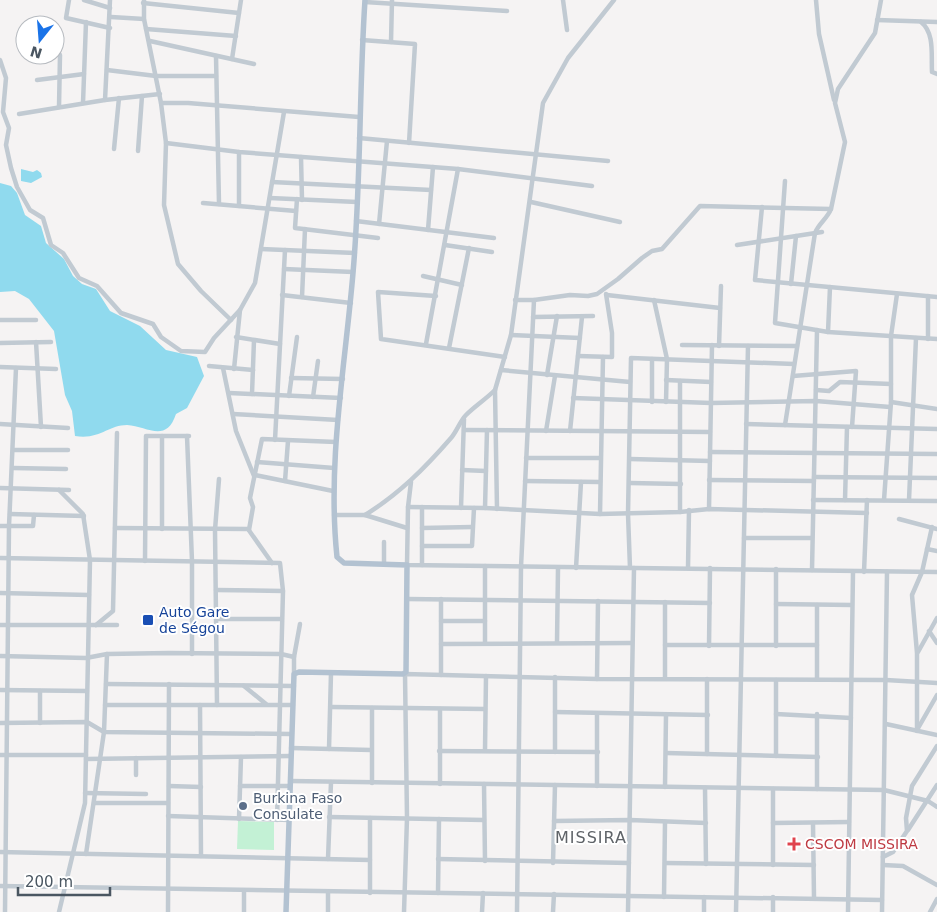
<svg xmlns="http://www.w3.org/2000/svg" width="937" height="912" font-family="'DejaVu Sans',sans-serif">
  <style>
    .green { fill: #c3f1d5 }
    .water { fill: #90daee }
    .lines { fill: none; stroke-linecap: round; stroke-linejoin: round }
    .minor { stroke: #c1cad2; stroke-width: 4.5 }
    .major { stroke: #b3c2d1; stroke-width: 5.5 }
    .transit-dot { fill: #1a4fb4; stroke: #fff; stroke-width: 2 }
    .service-dot { fill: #5c6f8a; stroke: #fff; stroke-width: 2 }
    .health-dot { fill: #e0444e; stroke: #fff; stroke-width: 2 }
    .labels { text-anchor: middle; stroke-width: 4; stroke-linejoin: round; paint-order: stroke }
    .transit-label { font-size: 14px; fill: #164399; stroke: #fff; text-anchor: start }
    .service-label { font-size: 14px; fill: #4e5e75; stroke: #fff; text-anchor: start }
    .health-label { font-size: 14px; fill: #be3a42; stroke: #fff; text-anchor: start }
    .quarter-label { font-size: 16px; letter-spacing: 1px; fill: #5f6368; stroke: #fff }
  </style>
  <rect width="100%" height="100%" fill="#f5f3f3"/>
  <!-- green -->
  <polygon class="green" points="238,821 274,822 274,850 237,849"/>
  <!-- water -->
  <g class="water">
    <polygon points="21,169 33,172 37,170 41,173 42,177 31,183 21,181"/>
    <path d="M0,183l11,3 6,7 8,22 16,11 5,17 18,16 9,17 9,8 14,5 14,22 30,15 26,24 31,7 7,19 -17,32 -11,6c-10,30 -29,12 -49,11 -19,0 -27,15 -52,11l-3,-25 -7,-16 -11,-64 -25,-32 -14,-8 -15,1z"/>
  </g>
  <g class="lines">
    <!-- minor -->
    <g class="minor">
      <polyline points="69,0 66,18 110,28"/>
      <polyline points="84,0 110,8"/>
      <polyline points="144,0 144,19 161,103 166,143 164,205 178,264 201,291 231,320"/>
      <polyline points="563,0 567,30"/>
      <polyline points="816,0 819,34 834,100"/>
      <polyline points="365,2 507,11"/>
      <polyline points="143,3 239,13"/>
      <polyline points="111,17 144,19"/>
      <polyline points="877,20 937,22"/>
      <path d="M921,22c14,11 10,34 11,50l5,2"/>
      <polyline points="146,29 236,36"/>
      <polyline points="362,40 415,44 409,143"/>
      <polyline points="150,41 254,64"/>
      <polyline points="391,42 392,0"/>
      <polyline points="216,56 219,204"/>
      <polyline points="232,59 241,0"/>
      <polyline points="0,60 6,78 3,112 9,128 6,145 11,168 17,187 30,210 43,218 51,245 63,253 79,278 97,286 121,313 153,324 161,337 181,351 205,352 214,338 240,310"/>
      <polyline points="107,70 156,76 216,76"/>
      <polyline points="37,80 84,74"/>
      <polyline points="105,100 110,0"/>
      <polyline points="83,103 86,22"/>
      <polyline points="161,103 188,103 359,117"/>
      <polyline points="59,107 60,55"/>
      <polyline points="19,114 105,100 160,94"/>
      <polyline points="359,138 608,161"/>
      <polyline points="166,143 239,152 458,169 592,186"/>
      <polyline points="114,149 119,98"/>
      <polyline points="138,151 142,96"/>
      <polyline points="301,157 302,200"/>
      <polyline points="785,181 775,323 828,332 937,339"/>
      <polyline points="272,182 431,190"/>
      <polyline points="270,198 357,202"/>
      <polyline points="297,199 295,228 378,238"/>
      <polyline points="531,202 620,222"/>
      <polyline points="203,203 296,211"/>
      <polyline points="239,206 239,152"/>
      <polyline points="762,207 755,280 937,297"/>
      <polyline points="356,221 494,238"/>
      <polyline points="379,224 387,141"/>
      <polyline points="428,230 433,167"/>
      <polyline points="445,245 492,252"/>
      <polyline points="737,245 822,232"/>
      <polyline points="261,249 355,253"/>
      <polyline points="284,269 353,272"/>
      <polyline points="423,276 462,285"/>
      <polyline points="791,284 796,236"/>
      <polyline points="282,295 351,303"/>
      <polyline points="607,295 720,308"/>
      <polyline points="436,296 378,292 381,339 505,357"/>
      <polyline points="302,297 305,229"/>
      <polyline points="515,300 534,300 570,295 588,296 597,294 618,279 642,258 652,251 662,249 700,206 831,209"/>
      <polyline points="654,300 667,359 666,402"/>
      <polyline points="533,317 593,316"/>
      <polyline points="0,320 36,320"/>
      <polyline points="828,332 830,287"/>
      <polyline points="511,335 580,338"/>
      <polyline points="236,337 280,344"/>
      <polyline points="928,339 928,296"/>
      <polyline points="36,342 41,427"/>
      <polyline points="0,343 51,342"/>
      <polyline points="426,344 458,169"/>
      <polyline points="682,345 797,346"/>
      <polyline points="719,346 721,286"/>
      <polyline points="449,348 469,248"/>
      <polyline points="578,356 612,357 612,333 606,294"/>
      <polyline points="209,366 253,370"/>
      <polyline points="0,367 56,369"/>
      <polyline points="223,368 236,431 254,476"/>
      <polyline points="234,369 240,310 255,283 284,112"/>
      <polyline points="501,370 630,382"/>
      <polyline points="547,375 557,316"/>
      <polyline points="793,376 856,371 852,427"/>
      <polyline points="291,378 343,379"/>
      <polyline points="666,380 711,382"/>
      <polyline points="680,381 680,512"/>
      <polyline points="816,390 829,391 840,382 891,384"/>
      <polyline points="229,393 341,398"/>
      <polyline points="252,394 254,340"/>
      <polyline points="289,396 297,337"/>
      <polyline points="313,397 318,361"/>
      <polyline points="573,398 711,403 816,401 890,407"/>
      <polyline points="652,402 652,359"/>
      <polyline points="891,402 937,409"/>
      <polyline points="233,414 338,420"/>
      <polyline points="0,424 68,428"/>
      <polyline points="746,424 937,429"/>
      <path d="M785,425l30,-192c4,-10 12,-14 16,-24l14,-67 -10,-39 3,-14 37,-56 6,-33"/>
      <polyline points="464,430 710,432"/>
      <polyline points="546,431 555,376"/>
      <polyline points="570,431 582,317"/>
      <polyline points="187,436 192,561 192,654"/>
      <polyline points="275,440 285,250"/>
      <polyline points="14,450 68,450"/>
      <polyline points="710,452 937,454"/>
      <polyline points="526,458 600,458"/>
      <polyline points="630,459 710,461"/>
      <polyline points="257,462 334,468"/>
      <polyline points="13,468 66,469"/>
      <polyline points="462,470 486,471"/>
      <polyline points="255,475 333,491"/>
      <polyline points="814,477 937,478"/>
      <polyline points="709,480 814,481"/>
      <polyline points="285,481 288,441"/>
      <polyline points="525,481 600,482"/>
      <polyline points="411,482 408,507 407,565 937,572"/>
      <polyline points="630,483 681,484"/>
      <polyline points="0,488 69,490"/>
      <polyline points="59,490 83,514 90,560 85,803 59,912"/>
      <polyline points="813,500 937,501"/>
      <polyline points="845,500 847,427"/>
      <polyline points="884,500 891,402 891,336 897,294"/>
      <polyline points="909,500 916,338"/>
      <polyline points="408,507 485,508 600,514 680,512 709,509 867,513"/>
      <polyline points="422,507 422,565"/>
      <polyline points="461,508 464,419"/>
      <polyline points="485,508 487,430"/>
      <polyline points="497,509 495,390 511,335 543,103 568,58 614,0"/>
      <polyline points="709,509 712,345"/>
      <polyline points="10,514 84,516"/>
      <polyline points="600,514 603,357"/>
      <polyline points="334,515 365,515 407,528"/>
      <path d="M365,515c34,-21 60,-47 86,-77 6,-7 9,-17 15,-23 9,-9 20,-16 29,-25"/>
      <polyline points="899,519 937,529"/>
      <polyline points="0,526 33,526 34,515"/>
      <polyline points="115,528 248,529 272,563"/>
      <polyline points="422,528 472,527"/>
      <polyline points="162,529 162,436"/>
      <polyline points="249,530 253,507 250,498 262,439 336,442"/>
      <polyline points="744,538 812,538"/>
      <polyline points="384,542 384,563"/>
      <polyline points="422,546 472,546 474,508"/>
      <polyline points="927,549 937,551"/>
      <polyline points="0,558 280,563 283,591 277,820"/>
      <polyline points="145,561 146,436 189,436"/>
      <polyline points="576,568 581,482"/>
      <polyline points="630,568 628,514 631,358 794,364"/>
      <polyline points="688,568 689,510"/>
      <polyline points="812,570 817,330"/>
      <polyline points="864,572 867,500"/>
      <polyline points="216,590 283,591"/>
      <polyline points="0,593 89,595"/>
      <polyline points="407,599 710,603"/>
      <polyline points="665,602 665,678"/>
      <polyline points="776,604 852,605"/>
      <polyline points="817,605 817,679"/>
      <polyline points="216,619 281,619"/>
      <polyline points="441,621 485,621"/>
      <polyline points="0,625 117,625"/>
      <polyline points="96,625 113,611 117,433"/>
      <polyline points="929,631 937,643"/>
      <polyline points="485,642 485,566"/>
      <polyline points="557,642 558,568"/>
      <polyline points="441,644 632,643"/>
      <polyline points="665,645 817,645"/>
      <polyline points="709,646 710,568"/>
      <polyline points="776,646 776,569"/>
      <polyline points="918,652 937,618"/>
      <polyline points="0,656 86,658 107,654 169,653 281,654 294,657"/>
      <polyline points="294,674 294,657 300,624"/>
      <polyline points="441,675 441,599"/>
      <polyline points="597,679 598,601"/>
      <polyline points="707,679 707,754"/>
      <polyline points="776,680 776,756"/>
      <polyline points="106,684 294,686"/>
      <polyline points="244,686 266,704"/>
      <polyline points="0,690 87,691"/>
      <polyline points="105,705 293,705"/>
      <polyline points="200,705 201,856"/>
      <polyline points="217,705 215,530 219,479"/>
      <polyline points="331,707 485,709"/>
      <polyline points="440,709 440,784"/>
      <polyline points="555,712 708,715"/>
      <polyline points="776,714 851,718"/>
      <polyline points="0,723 87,722 104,732 291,734"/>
      <polyline points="40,723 40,691"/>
      <polyline points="886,724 937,735"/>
      <polyline points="917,730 937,695"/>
      <polyline points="917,731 917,653 912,595 922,572 932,527"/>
      <polyline points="291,748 371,750"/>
      <polyline points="329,749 331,673"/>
      <polyline points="485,750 486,676"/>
      <polyline points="439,751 598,752"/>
      <polyline points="555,752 555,677"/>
      <polyline points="666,753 818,757"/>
      <polyline points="0,755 86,755"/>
      <polyline points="136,758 136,775"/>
      <polyline points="86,759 291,756"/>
      <polyline points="290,781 884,790 928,801 937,807"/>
      <polyline points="372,783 372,708"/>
      <polyline points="484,784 485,861"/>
      <polyline points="169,786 201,787"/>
      <polyline points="240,786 290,786"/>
      <polyline points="597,786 597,714"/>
      <polyline points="665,787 666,715"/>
      <polyline points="705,788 706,864"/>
      <polyline points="817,789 817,714"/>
      <polyline points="85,793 146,794"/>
      <polyline points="94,803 168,803"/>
      <polyline points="168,816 289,820"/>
      <polyline points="329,817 484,820"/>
      <polyline points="239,819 241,757"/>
      <polyline points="554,821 630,820 706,823"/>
      <polyline points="773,823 849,822"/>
      <polyline points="813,823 814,898"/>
      <polyline points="908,830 937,785"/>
      <polyline points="0,852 370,860"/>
      <polyline points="86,854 104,732 107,654"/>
      <polyline points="883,857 893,852 907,831 906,818 912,786 937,746"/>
      <polyline points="328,859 331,782"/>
      <polyline points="438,859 629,863"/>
      <polyline points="553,863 555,785"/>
      <polyline points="665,863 814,865"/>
      <polyline points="773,865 773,789"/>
      <polyline points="883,865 903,866 937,885"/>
      <polyline points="0,886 882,900"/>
      <polyline points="328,892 328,912"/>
      <polyline points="370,893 370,818"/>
      <polyline points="438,893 439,819"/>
      <polyline points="664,897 665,822"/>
      <polyline points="773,897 773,912"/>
      <polyline points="5,912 9,526 16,368"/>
      <polyline points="168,912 169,684"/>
      <polyline points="244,912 244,891"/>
      <polyline points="404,912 407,818 405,674 597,679 886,680 937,683"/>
      <polyline points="482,912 483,893"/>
      <polyline points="517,912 521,567 534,300"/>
      <polyline points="553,912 554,894"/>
      <polyline points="628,912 634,568"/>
      <polyline points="704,912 704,897"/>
      <polyline points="736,912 748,346"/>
      <polyline points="848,912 853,572"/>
      <polyline points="882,912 887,572"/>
      <polyline points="930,912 937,899"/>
    </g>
    <!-- major -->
    <path class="major" d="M286,912l8,-238 5,-2 104,2 3,-2 1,-107 -63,-2 -7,-6c-10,-95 8,-189 16,-284 8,-91 6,-182 12,-273"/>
  </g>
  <!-- markers -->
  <rect class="transit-dot" x="142" y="614" width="12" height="12" rx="2.5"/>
  <circle class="service-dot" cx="243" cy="806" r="5"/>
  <path class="health-dot" d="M791.5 836.5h5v5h5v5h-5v5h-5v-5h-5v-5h5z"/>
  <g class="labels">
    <!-- transit labels -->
    <g class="transit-label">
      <text x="159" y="617">Auto Gare<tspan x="159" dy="16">de Ségou</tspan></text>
    </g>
    <!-- service labels -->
    <g class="service-label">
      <text x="253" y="803">Burkina Faso<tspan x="253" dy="16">Consulate</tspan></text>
    </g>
    <!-- health labels -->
    <g class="health-label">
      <text x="805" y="849">CSCOM MISSIRA</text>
    </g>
    <!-- quarter labels -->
    <g class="quarter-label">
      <text x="591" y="843">MISSIRA</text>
    </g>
  </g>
  <!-- north arrow -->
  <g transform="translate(40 40) rotate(197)"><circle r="24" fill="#ffffff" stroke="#b7bbc0"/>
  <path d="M0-4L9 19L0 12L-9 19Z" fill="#1a73e8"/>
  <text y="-8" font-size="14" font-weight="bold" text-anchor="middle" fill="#4a5661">N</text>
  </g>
  <!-- scale -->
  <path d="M18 887v8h92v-8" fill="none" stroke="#4a5661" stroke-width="2.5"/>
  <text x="25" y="887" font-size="15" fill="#4a5661" stroke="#ffffff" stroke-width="4" paint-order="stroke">200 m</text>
</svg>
